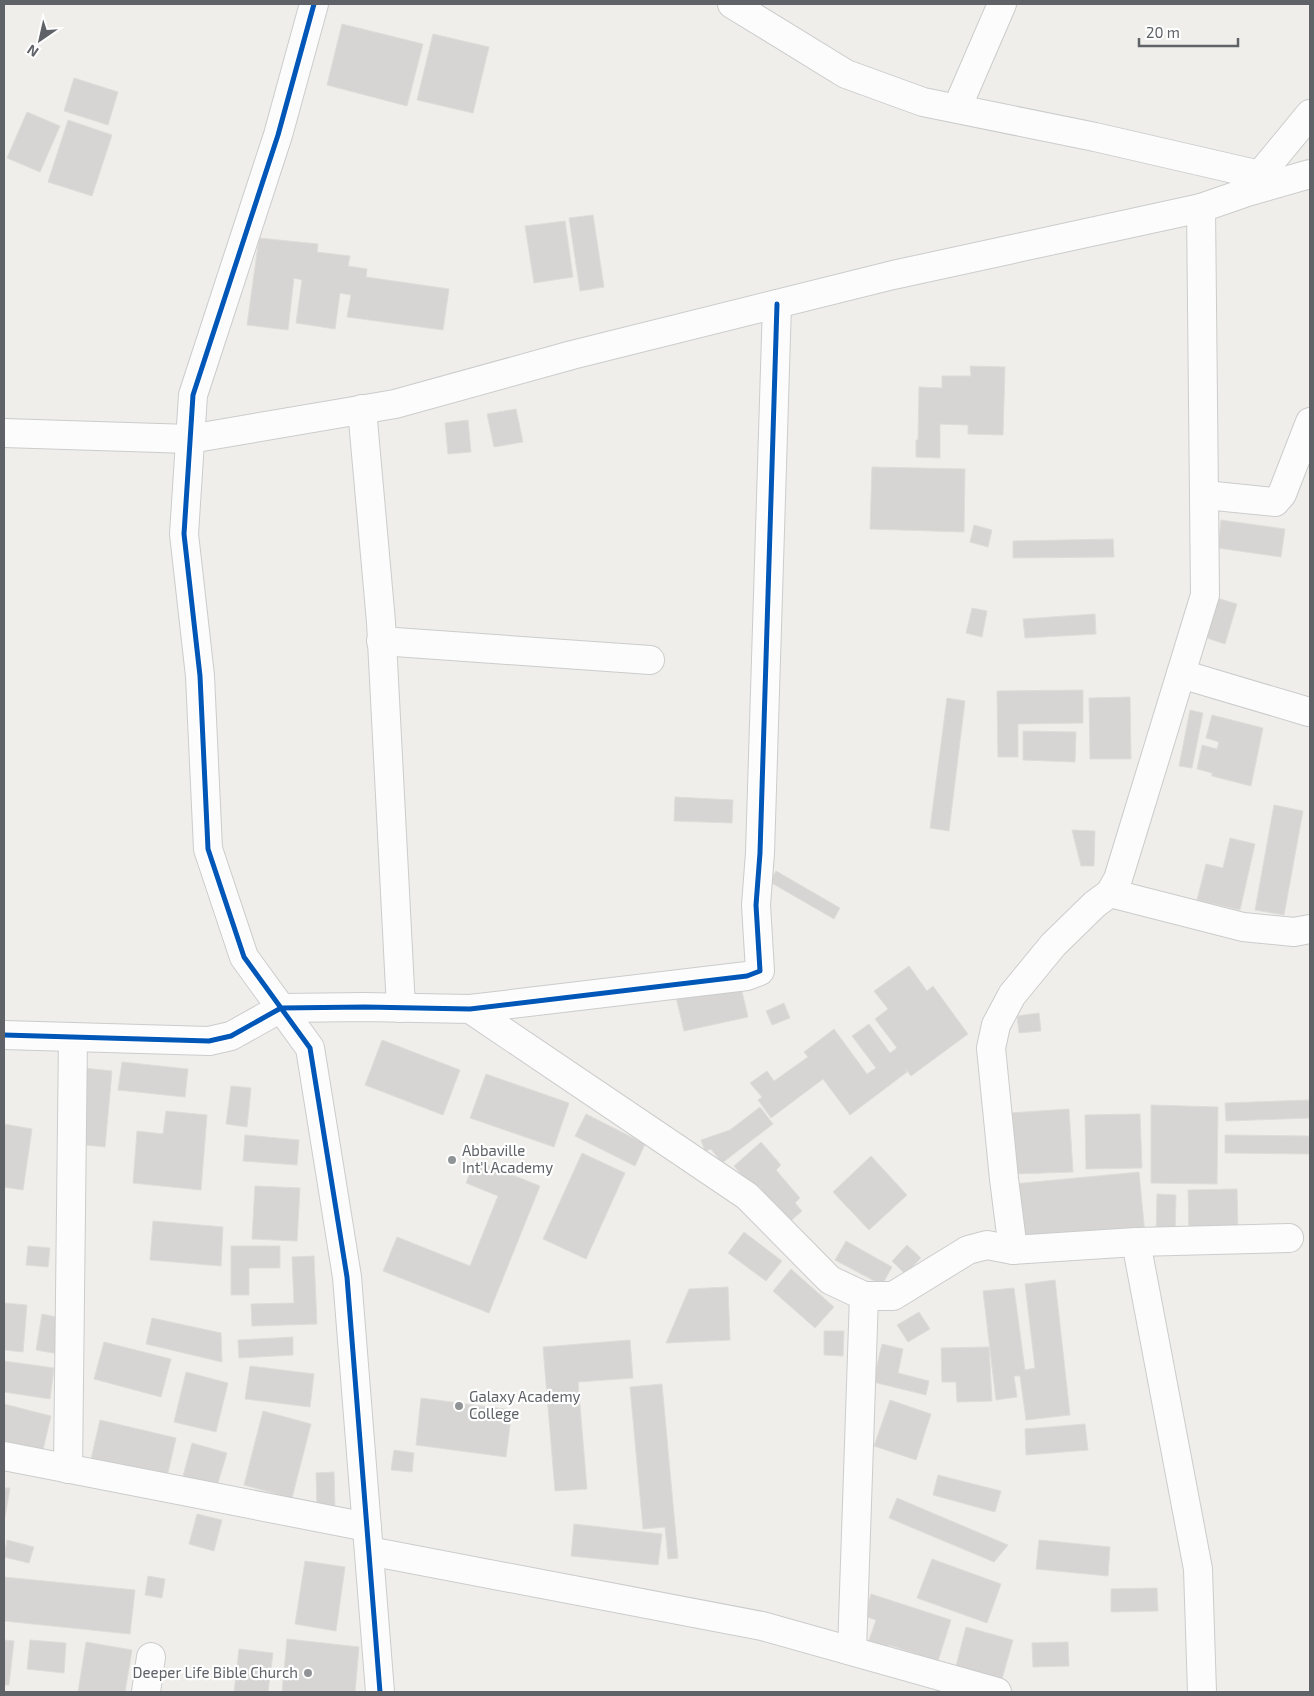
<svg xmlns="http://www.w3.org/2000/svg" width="1314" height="1696" font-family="'Exo 2',sans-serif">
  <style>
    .building { fill: #d6d5d3; stroke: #deddd9 }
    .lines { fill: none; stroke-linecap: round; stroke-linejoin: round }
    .minor-casing { stroke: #cbcccc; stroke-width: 30 }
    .minor { stroke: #fdfcfc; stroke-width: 28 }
    .cycleway-casing { stroke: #fff; stroke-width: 8 }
    .cycleway { stroke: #0057b8; stroke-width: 5 }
    .poi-dot { fill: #919496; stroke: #fff; stroke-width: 2 }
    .labels { text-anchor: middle; stroke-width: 4.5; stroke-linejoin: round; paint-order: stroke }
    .poi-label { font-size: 15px; fill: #5f6368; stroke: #fff; text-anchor: start }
  </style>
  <rect width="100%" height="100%" fill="#efeeea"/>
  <!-- building -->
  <g class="building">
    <polygon points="342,24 423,44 407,106 327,85"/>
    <polygon points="433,34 489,47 473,113 417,100"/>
    <polygon points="74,78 118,92 108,125 64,111"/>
    <polygon points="27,112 60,126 40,172 7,158"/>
    <polygon points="68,120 112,135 92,196 48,182"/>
    <polygon points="593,215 604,287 580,291 569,218"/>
    <polygon points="565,221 573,277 534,283 525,226"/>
    <polygon points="259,238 318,244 317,252 350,256 348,266 367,269 366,277 449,289 443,330 347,317 351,295 340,293 335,329 296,323 302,280 294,278 288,330 247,325"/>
    <polygon points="970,366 1005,367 1003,435 968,434 968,425 940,424 940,458 916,457 916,440 918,440 919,387 942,388 942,376 971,376"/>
    <polygon points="516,409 523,442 494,447 487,414"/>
    <polygon points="468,420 471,452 448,454 445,423"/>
    <polygon points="872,467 965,469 964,532 870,529"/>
    <polygon points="1221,520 1285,529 1281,557 1218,548"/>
    <polygon points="974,525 992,530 988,547 970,542"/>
    <polygon points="1113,539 1114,557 1013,558 1013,541"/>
    <polygon points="1217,598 1237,604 1225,644 1204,637"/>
    <polygon points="972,608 987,611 982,637 966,633"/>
    <polygon points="1095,614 1096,634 1025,638 1023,619"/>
    <polygon points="1083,690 1083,723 1018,724 1018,757 998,757 997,691"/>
    <polygon points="1130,697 1131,759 1090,759 1089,698"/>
    <polygon points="947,698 965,701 949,831 930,828"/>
    <polygon points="1190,710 1203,713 1192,768 1179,766"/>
    <polygon points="1212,715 1263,728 1251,786 1212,776 1212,773 1197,769 1202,745 1217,749 1219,742 1206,738"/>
    <polygon points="1023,731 1076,732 1075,762 1023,760"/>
    <polygon points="675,797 733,800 732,823 674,821"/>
    <polygon points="1274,805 1303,811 1284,915 1255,910"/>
    <polygon points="1072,830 1095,831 1094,866 1081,866"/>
    <polygon points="1230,838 1255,844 1240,910 1197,900 1206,864 1223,868"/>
    <polygon points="776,871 840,908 834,919 770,882"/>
    <polygon points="909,966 927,991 933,986 968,1034 911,1076 905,1068 907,1072 850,1115 823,1079 771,1118 758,1100 762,1097 750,1083 767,1071 774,1081 808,1057 804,1052 834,1029 867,1074 876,1068 852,1036 869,1024 890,1053 897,1048 875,1019 888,1009 874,991"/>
    <polygon points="740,983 748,1017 684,1031 676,997"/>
    <polygon points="784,1003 790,1018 772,1025 766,1011"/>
    <polygon points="1039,1013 1041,1031 1019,1033 1017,1016"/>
    <polygon points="382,1040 460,1070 443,1115 365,1085"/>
    <polygon points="122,1062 188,1069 185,1097 118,1090"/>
    <polygon points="84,1068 112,1071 105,1147 76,1144"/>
    <polygon points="486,1074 569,1103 554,1147 470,1118"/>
    <polygon points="231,1086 251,1088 247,1127 226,1124"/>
    <polygon points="1309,1100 1310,1118 1226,1121 1225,1103"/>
    <polygon points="1151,1105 1218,1107 1217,1184 1151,1183"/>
    <polygon points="760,1107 773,1124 722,1163 711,1149 705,1151 701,1140 730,1130"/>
    <polygon points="1069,1109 1073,1172 1013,1174 1009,1113"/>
    <polygon points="166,1111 207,1115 201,1190 133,1183 137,1131 163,1134"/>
    <polygon points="586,1114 645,1144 635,1166 575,1136"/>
    <polygon points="1140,1114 1142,1168 1086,1169 1085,1115"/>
    <polygon points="4,1124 32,1129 23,1190 4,1187"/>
    <polygon points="245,1135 299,1140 297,1165 243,1161"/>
    <polygon points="1225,1135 1309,1136 1309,1154 1225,1153"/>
    <polygon points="761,1142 781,1165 776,1170 800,1198 795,1203 802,1211 785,1226 757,1195 762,1190 759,1186 755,1190 734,1166"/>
    <polygon points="582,1153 625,1173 586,1259 543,1239"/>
    <polygon points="871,1156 907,1195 869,1230 833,1192"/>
    <polygon points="475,1160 540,1186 489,1313 383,1271 397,1237 470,1266 498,1196 466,1183"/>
    <polygon points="1139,1172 1145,1235 1019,1247 1013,1184"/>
    <polygon points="255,1186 300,1188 297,1241 252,1239"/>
    <polygon points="1237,1189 1238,1232 1189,1232 1188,1190"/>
    <polygon points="1157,1194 1176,1195 1175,1234 1156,1234"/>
    <polygon points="153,1221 223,1227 221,1266 150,1260"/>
    <polygon points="744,1232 782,1261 766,1281 728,1253"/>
    <polygon points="846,1241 892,1267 882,1285 835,1260"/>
    <polygon points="907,1245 921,1258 905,1274 892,1261"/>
    <polygon points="28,1246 50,1248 48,1267 26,1265"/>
    <polygon points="231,1246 280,1246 280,1268 249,1268 249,1295 231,1295"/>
    <polygon points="314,1256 317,1324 252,1326 251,1304 294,1303 292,1257"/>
    <polygon points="791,1269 834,1307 815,1328 773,1291"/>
    <polygon points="1055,1280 1070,1415 1026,1420 1020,1376 1014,1376 1017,1397 996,1400 983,1291 1014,1288 1025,1370 1035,1368 1025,1284"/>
    <polygon points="728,1287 730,1340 666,1343 689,1289"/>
    <polygon points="4,1303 27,1305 23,1352 4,1350"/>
    <polygon points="919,1312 930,1329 908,1342 897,1325"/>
    <polygon points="42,1314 66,1319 59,1354 36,1350"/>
    <polygon points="152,1318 221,1333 222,1362 146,1344"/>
    <polygon points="824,1331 844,1331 843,1356 824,1355"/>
    <polygon points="293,1337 293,1355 239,1358 238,1340"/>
    <polygon points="630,1340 633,1378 578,1382 587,1489 555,1491 543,1347"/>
    <polygon points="104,1342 171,1359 161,1397 94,1379"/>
    <polygon points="882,1344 903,1349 898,1373 929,1381 926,1395 873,1382"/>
    <polygon points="989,1347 992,1401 957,1402 956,1382 942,1382 941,1348"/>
    <polygon points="4,1361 54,1368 50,1399 4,1392"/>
    <polygon points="250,1366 314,1374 310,1407 245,1399"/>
    <polygon points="186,1372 228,1383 216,1432 174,1422"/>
    <polygon points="662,1384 678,1558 668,1559 665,1527 643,1529 630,1387"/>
    <polygon points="421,1398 512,1410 506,1457 416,1445"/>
    <polygon points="890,1400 931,1414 916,1460 874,1446"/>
    <polygon points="4,1404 51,1416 42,1454 4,1444"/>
    <polygon points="263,1411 311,1424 292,1498 244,1485"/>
    <polygon points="100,1420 176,1438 167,1477 91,1459"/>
    <polygon points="1085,1424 1088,1450 1026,1455 1025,1429"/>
    <polygon points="192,1443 227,1453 217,1486 183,1476"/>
    <polygon points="394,1450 414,1453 412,1472 391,1470"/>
    <polygon points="334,1472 335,1507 317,1508 316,1473"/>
    <polygon points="938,1475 1001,1491 995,1512 933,1495"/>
    <polygon points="4,1488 10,1488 5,1517 4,1517"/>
    <polygon points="897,1498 1008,1545 994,1562 889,1518"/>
    <polygon points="197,1514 222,1520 214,1551 189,1544"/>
    <polygon points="574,1524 662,1534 658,1565 571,1556"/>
    <polygon points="7,1540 34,1547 29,1563 4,1557"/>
    <polygon points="1039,1540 1110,1547 1108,1576 1036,1569"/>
    <polygon points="932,1559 1001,1584 987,1623 917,1598"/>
    <polygon points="305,1561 345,1567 336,1631 295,1624"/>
    <polygon points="148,1576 165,1579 162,1598 145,1595"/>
    <polygon points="4,1577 135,1590 130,1634 4,1621"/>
    <polygon points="1157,1588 1158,1611 1111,1612 1111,1589"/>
    <polygon points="871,1594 951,1620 938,1661 889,1645 886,1653 867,1646 876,1620 864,1616"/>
    <polygon points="966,1627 1013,1640 1000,1686 954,1674"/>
    <polygon points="287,1639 359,1647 355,1692 282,1692"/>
    <polygon points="4,1640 14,1641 9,1685 4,1685"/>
    <polygon points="30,1640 66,1643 64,1673 27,1669"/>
    <polygon points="86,1642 132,1650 125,1692 78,1692"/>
    <polygon points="1068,1642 1069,1666 1033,1667 1032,1643"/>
    <polygon points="239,1649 273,1653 268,1692 234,1692"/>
  </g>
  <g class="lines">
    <defs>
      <g id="minor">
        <polyline points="314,4 278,135 193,395 184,534 200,676 208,849 244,957 310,1048 347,1277 380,1692"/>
        <polyline points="732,4 846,74 923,102 1095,137 1260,175"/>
        <polyline points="957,108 1002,4"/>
        <polyline points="1249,188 1310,114"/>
        <polyline points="362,409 381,622 401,1008"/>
        <polyline points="4,433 190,439 395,404 572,355 893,275 1201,208 1247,192 1310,174"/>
        <polyline points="1205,495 1275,502 1282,494 1310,422"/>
        <polyline points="381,641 650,660"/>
        <polyline points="1181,674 1309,712"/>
        <polyline points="1110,893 1243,927 1294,932 1310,929"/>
        <polyline points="470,1009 747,1196 830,1280 864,1296 893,1296 968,1250 987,1245 1013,1250 1136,1242 1289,1238"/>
        <polyline points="4,1035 209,1041 231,1036 281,1008 365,1007 470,1009 747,976 760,971 756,905 760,853 777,304"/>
        <polyline points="1136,1242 1198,1569 1202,1692"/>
        <polyline points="1013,1250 1004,1179 991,1048 996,1025 1012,995 1053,945 1095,904 1110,893 1118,879 1205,595 1201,208"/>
        <polyline points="4,1456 367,1527"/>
        <polyline points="68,1469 73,1037"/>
        <polyline points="369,1551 762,1626 997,1692"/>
        <polyline points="852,1651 864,1296"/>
        <polyline points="146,1692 151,1657"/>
      </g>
    </defs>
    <!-- minor casing -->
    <use href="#minor" class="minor-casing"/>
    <!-- minor -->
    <use href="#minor" class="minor"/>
    <defs>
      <g id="cycleway">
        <polyline points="314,4 278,135 193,395 184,534 200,676 208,849 244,957 310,1048 347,1277 380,1692"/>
        <polyline points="4,1035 209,1041 231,1036 281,1008 365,1007 470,1009 747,976 760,971 756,905 760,853 777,304"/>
      </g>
    </defs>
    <!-- cycleway casing -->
    <use href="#cycleway" class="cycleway-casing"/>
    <!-- cycleway -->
    <use href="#cycleway" class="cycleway"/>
  </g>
  <!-- markers -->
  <g class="poi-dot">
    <circle cx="452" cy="1160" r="5"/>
    <circle cx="459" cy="1406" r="5"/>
    <circle cx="308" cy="1673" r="5"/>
  </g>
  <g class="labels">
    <!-- poi labels -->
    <g class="poi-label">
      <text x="462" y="1156">Abbaville<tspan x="462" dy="17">Int'l Academy</tspan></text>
      <text x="469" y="1402">Galaxy Academy<tspan x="469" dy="17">College</tspan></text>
      <text x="298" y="1678" text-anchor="end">Deeper Life Bible Church</text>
    </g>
  </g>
  <!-- border -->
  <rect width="1314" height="1696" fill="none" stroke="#5f6368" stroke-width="10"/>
  <!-- north arrow -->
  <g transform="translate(40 40) rotate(214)" stroke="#ffffff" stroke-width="4" paint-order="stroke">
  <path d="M0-4L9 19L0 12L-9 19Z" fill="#5f6368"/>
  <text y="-8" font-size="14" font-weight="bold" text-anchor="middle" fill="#5f6368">N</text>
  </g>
  <!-- scale -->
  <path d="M1139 38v8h99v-8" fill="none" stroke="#5f6368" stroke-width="2.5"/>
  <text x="1146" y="38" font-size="15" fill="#5f6368" stroke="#ffffff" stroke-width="4" paint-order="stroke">20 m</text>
</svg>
